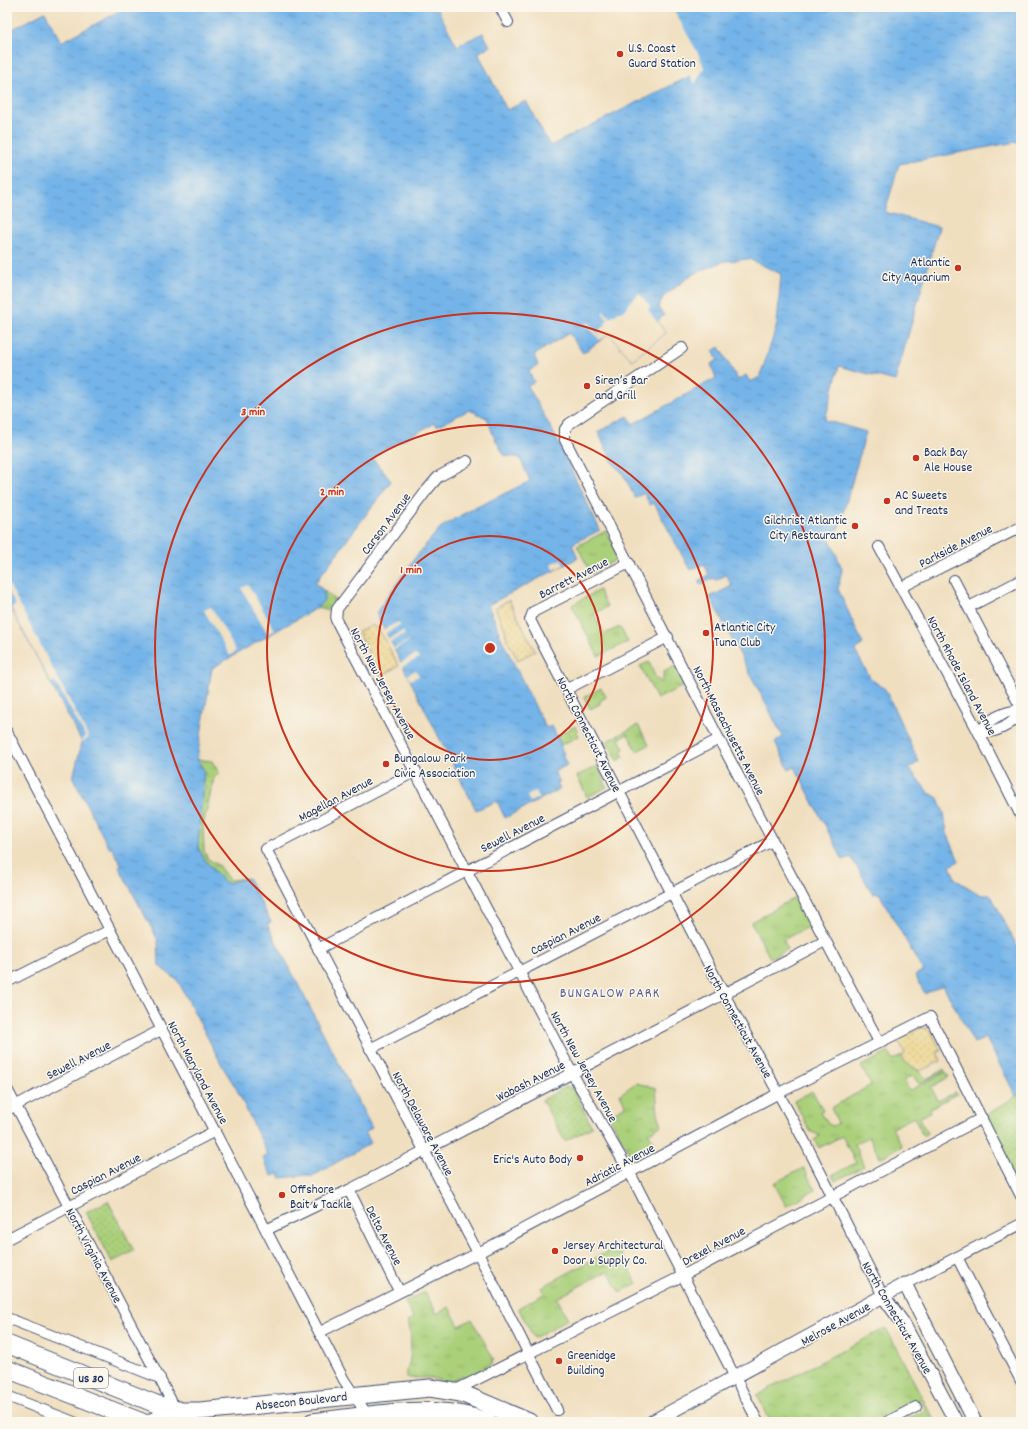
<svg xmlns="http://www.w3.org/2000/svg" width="1028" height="1429" font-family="Dekko,sans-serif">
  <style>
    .grass { fill: url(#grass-tufts); stroke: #62806c }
    .wetland { fill: url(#wetland-marsh); stroke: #62806c }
    .sand { fill: url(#sand-dots); stroke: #84847e }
    .park { fill: url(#park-dots); stroke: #62806c }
    .water { fill: url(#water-ripples); stroke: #4872a3 }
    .pier { fill: #f0dfbf }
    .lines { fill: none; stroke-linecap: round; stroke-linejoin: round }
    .minor-casing { stroke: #3b496d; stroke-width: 12 }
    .tertiary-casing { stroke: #3b496d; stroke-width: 15 }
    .trunk-casing { stroke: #3b496d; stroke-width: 19 }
    .minor { stroke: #fff; stroke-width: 10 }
    .tertiary { stroke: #fff; stroke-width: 13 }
    .trunk { stroke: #fff; stroke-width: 17 }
    .ring { fill: none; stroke: #c8321e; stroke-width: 2 }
    .poi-dot { fill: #c8321e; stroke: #fbf7ec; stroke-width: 1.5 }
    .labels { text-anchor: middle; stroke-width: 3; stroke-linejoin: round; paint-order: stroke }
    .shield { fill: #fbf7ec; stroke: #5e6b89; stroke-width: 1 }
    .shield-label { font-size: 12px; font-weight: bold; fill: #1b2f5e }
    .poi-label { font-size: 13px; fill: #1b2f5e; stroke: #fbf7ec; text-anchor: start }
    .street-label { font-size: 13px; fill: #1b2f5e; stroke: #fbf7ec }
    .neighbourhood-label { font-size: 14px; letter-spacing: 1px; fill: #595e94; stroke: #fbf7ec }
    .centre { fill: #c8321e; stroke: #fbf7ec; stroke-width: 2 }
    .ring-label { font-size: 12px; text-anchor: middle; font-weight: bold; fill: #c8321e; stroke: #fbf7ec; stroke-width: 3; stroke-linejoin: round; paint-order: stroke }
  </style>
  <defs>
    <pattern id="grass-tufts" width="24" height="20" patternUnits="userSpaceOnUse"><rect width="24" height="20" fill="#aad07a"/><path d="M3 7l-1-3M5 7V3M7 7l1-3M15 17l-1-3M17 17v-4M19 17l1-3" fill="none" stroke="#92b36c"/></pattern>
    <pattern id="wetland-marsh" width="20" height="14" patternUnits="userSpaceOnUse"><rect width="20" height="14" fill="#aad07a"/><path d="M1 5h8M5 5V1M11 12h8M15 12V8" fill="none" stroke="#92b36c"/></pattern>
    <pattern id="sand-dots" width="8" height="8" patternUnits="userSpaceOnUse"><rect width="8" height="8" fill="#eeda9e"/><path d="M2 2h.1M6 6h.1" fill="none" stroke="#ccbb8a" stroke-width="1.8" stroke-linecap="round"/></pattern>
    <pattern id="park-dots" width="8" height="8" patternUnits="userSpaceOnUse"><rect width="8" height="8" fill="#aad07a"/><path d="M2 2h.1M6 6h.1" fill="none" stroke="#92b36c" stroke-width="1.8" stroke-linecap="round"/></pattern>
    <pattern id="water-ripples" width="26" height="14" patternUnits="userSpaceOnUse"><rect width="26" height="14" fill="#75b4e8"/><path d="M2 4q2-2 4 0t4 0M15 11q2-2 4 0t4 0" fill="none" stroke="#5f93bf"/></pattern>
  </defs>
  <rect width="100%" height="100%" fill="#fbf7ec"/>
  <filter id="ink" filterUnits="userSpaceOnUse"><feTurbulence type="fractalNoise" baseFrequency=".025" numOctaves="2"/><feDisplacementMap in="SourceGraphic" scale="8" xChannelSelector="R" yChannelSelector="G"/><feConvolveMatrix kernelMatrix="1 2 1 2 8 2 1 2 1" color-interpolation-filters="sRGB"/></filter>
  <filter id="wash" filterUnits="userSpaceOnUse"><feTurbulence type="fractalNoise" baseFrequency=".012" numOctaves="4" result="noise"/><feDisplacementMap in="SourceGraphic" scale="16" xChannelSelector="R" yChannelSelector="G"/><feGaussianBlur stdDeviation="0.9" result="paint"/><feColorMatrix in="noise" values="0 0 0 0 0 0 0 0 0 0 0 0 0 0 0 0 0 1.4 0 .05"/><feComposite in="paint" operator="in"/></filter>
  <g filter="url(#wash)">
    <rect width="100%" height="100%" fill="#f0dfbf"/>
    <!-- grass -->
    <g class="grass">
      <polygon points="606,531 620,558 591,573 577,546"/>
      <polygon points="599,590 607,607 594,614 604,634 620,627 628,642 598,656 572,605"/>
      <polygon points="649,662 655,677 662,683 664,672 675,666 685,685 657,699 640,666"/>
      <polygon points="601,688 606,696 605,698 600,701 600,704 590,709 584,697"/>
      <polygon points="638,725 649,745 637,751 628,734 619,739 624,749 621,751 624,757 617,761 607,741"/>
      <polygon points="575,726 579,736 561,745 557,736"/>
      <polygon points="597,766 607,787 587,797 577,776"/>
      <polygon points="796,897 811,925 783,940 788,949 770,958 751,922"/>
      <path d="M889,1052l4,8 9,-4c5,12 18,12 24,23l18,-10 1,2 -26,13 -6,-8 -9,3 5,12 37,-19 3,5 -18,10 7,14 18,-9 1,2 -28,15 1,3 -11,6 8,15 -4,3 -9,-19 -22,11 10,18 -22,12 -11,-21 -15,7 10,22 -29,15 -3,-6 24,-12 -14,-27 -23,12 -5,-8 6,-4 -10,-5 -16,-30 18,-10 11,19 -3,2 3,6h2l3,6 5,2 5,-3 -7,-15 40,-23 -10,-19z"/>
      <polygon points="636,1083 656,1088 658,1114 662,1125 648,1133 655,1143 631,1156 609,1115 626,1106 620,1094"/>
      <polygon points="804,1168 815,1190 786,1206 774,1183"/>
      <polygon points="618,1246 637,1284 620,1292 608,1271 557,1298 568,1319 534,1338 518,1308 544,1294 542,1287"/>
      <path d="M425,1292l12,22 12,-7 10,19 13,-7 22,41 -2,1 1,2 -28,15 -2,-3 -14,8 -18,-5h-24c-1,-7 1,-9 2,-15 3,-9 2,-33 -1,-42l5,-3 -8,-16z"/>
      <polygon points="886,1328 935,1422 902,1422 926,1410 920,1399 876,1422 771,1422 757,1395"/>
    </g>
    <!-- wetland -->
    <g class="wetland">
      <polygon points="315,583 336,601 327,611 318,607 311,611"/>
      <polygon points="196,759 212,761 219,773 214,778 203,826 204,851 208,859 218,865 229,880 248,878 256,894 207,895 191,813"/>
    </g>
    <!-- sand -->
    <g class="sand">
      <polygon points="509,600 535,651 518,660 507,640 505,629 495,608"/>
      <polygon points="370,625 378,628 399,666 380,676 358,632"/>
      <polygon points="921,1028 926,1028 932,1033 941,1051 937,1052 941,1061 920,1071 905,1063 902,1056 905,1054 898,1040"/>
    </g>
    <!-- park -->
    <g class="park">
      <polygon points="566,1087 573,1088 592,1127 565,1141 542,1100"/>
      <polygon points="1021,1093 1021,1196 982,1118"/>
      <polygon points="108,1201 134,1251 112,1262 86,1212"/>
      <polygon points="438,1417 464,1422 390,1422 394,1421"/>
    </g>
    <!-- water -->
    <polygon class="water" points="128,7 437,7 457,46 483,33 490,46 478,53 507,110 526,101 550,146 690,76 696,71 661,7 1021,7 1021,141 899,164 885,212 939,227 895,381 839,366 825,420 866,432 839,528 828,534 842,569 838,589 863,644 855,651 871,679 885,689 919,762 909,768 928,792 938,798 944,813 947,833 959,861 950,866 956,880 981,895 991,895 1021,954 1021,973 1019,975 1021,978 1021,1093 1016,1096 986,1038 974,1043 943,985 925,994 915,975 923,971 879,893 873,894 851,857 843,860 795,767 789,770 775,742 783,737 710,597 732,586 726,575 716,580 714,578 701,585 698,581 709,575 704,564 690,570 654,503 650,505 644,493 635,498 622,472 615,466 598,432 628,416 633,424 716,378 711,364 718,360 713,351 719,347 738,380 746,375 750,382 760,377 777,325 781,274 749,259 725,261 691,275 663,297 658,308 664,315 657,321 666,333 632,360 609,334 583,353 569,333 534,355 538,365 529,371 534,382 528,386 553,432 600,530 572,544 578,558 488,605 499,631 498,632 546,728 552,726 561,745 560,746 564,754 562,755 567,765 554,772 560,782 557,784 560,789 505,818 497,801 476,810 376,613 414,559 440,528 463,514 530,481 520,458 504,455 494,437 487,418 469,410 437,426 435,423 383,450 373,459 391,481 315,583 324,591 324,600 318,607 212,668 197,759 204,770 198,847 204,859 224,882 228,883 248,878 271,922 267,924 372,1128 365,1132 371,1143 311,1177 308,1175 281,1178 279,1174 272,1176 263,1158 268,1155 236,1088 224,1069 178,981 159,966 158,940 119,867 121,864 112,848 109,848 73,778 82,742 7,601 7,32 45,12 61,42"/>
    <!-- pier -->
    <g class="pier">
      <polygon points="437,7 439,7 456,41 455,41"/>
      <polygon points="659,7 672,7 699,55 704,68 695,84 689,74 694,70"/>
      <polygon points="638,292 650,306 648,310 666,333 632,360 609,334 600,340 586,324 588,322 601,337 598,331 606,325 605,323 608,320 602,312 604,311 610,318 619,312 621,312 629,306 627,305 631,301 629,299 632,300 638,295"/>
      <polygon points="561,559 564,565 554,570 551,564"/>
      <polygon points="7,581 89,738 82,742 81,740 86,737 55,681 51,683 11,608 16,605 7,589"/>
      <polygon points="248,585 275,630 268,634 241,588"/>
      <polygon points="211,607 236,651 230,656 204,610"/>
      <polygon points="399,622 400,625 386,633 389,639 403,631 405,634 390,642 394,648 408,641 408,642 394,650 400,663 415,655 419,658 401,667 382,630"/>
      <polygon points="416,670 419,676 410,680 407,675"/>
      <polygon points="536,791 539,797 530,802 527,796"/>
    </g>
  </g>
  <g filter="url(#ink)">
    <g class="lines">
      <defs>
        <g id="minor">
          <polyline points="500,7 508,22"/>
          <polyline points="682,348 569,424 565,429 565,440 719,739 879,1042"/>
          <polyline points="467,461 438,477 427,490 337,609 336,620 572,1073 630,1173 758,1422"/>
          <polyline points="879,547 979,733 1021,816"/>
          <polyline points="629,563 533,612 530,620 724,994 806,1144 883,1296"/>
          <polyline points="954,580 1021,708"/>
          <polyline points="902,587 1021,527"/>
          <polyline points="969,607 1021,580"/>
          <polyline points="567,689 668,637"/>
          <polyline points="7,732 344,1380 370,1419"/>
          <path d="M979,733c10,-14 24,-22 42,-23"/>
          <path d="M979,733c17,0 33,-7 42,-22"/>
          <polyline points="416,771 266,849 478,1253 557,1410"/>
          <polyline points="318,949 719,739"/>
          <polyline points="7,982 110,930"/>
          <polyline points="370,1049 772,841"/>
          <polyline points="7,1089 176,1410 160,1414 145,1422"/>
          <polyline points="7,1110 161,1030"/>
          <polyline points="349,1190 399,1291"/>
          <polyline points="266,1230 349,1190 825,941"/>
          <polyline points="7,1239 215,1131"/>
          <polyline points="957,1257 1021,1381"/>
          <polyline points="905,1284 1021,1224"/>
          <polyline points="7,1318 160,1378"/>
          <polyline points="320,1332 478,1253 779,1093 930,1017 1021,1196"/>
          <polyline points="454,1391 682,1276 982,1118"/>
          <polyline points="7,1396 74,1422"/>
          <polyline points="887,1422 916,1407"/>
        </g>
        <g id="tertiary">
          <polyline points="883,1296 903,1323 956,1422"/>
          <polyline points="652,1422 905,1284 975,1422"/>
        </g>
        <g id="trunk">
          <polyline points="7,1344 156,1404 181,1411 200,1411 430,1388 461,1393 529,1422"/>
          <polyline points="7,1369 142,1422"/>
          <path d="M312,1422c57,-6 122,-21 176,0"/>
        </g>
      </defs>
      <!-- minor casing -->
      <use href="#minor" class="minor-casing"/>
      <!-- tertiary casing -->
      <use href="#tertiary" class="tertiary-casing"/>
      <!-- trunk casing -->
      <use href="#trunk" class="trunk-casing"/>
      <!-- minor -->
      <use href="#minor" class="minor"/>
      <!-- tertiary -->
      <use href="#tertiary" class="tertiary"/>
      <!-- trunk -->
      <use href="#trunk" class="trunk"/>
    </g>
  </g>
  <!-- distance rings -->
  <g class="ring">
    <circle cx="490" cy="648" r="112"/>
    <circle cx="490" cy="648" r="223"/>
    <circle cx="490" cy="648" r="335"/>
  </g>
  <!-- markers -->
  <g class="poi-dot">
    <circle cx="620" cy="54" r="4"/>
    <circle cx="958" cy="268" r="4"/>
    <circle cx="587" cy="386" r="4"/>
    <circle cx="916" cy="458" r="4"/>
    <circle cx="887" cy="501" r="4"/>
    <circle cx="855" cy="526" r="4"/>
    <circle cx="706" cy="633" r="4"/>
    <circle cx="386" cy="764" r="4"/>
    <circle cx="580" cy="1158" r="4"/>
    <circle cx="282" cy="1195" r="4"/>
    <circle cx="555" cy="1251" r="4"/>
    <circle cx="559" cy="1361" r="4"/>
  </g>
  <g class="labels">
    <!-- shield labels -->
    <rect class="shield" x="74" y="1368" width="34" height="20" rx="3"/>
    <g class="shield-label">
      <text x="91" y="1382">US 30</text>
    </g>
    <!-- poi labels -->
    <g class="poi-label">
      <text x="628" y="52">U.S. Coast<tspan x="628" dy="15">Guard Station</tspan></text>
      <text x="950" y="266" text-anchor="end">Atlantic<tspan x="950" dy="15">City Aquarium</tspan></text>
      <text x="595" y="384">Siren’s Bar<tspan x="595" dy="15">and Grill</tspan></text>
      <text x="924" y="456">Back Bay<tspan x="924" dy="15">Ale House</tspan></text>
      <text x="895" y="499">AC Sweets<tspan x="895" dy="15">and Treats</tspan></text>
      <text x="847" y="524" text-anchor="end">Gilchrist Atlantic<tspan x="847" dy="15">City Restaurant</tspan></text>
      <text x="714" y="631">Atlantic City<tspan x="714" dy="15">Tuna Club</tspan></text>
      <text x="394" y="762">Bungalow Park<tspan x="394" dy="15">Civic Association</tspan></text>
      <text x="572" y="1163" text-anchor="end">Eric's Auto Body</text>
      <text x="290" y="1193">Offshore<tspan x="290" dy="15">Bait &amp; Tackle</tspan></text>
      <text x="563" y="1249">Jersey Architectural<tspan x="563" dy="15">Door &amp; Supply Co.</tspan></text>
      <text x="567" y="1359">Greenidge<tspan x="567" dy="15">Building</tspan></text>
    </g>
    <!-- street labels -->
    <g class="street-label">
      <text transform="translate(385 523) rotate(-53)" y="5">Carson Avenue</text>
      <text transform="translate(955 545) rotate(-27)" y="5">Parkside Avenue</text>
      <text transform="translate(573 577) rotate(-27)" y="5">Barrett Avenue</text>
      <text transform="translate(963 675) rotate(62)" y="5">North Rhode Island Avenue</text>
      <text transform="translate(384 683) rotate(62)" y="5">North New Jersey Avenue</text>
      <text transform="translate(730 730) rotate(63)" y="5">North Massachusetts Avenue</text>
      <text transform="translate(590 734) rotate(63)" y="5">North Connecticut Avenue</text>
      <text transform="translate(335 798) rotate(-28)" y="5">Magellan Avenue</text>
      <text transform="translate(512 832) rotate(-27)" y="5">Sewell Avenue</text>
      <text transform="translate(565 933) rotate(-27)" y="5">Caspian Avenue</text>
      <text transform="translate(739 1021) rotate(61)" y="5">North Connecticut Avenue</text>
      <text transform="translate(78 1059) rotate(-27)" y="5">Sewell Avenue</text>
      <text transform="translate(585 1066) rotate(61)" y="5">North New Jersey Avenue</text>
      <text transform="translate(199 1072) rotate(62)" y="5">North Maryland Avenue</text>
      <text transform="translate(530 1080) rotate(-27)" y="5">Wabash Avenue</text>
      <text transform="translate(424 1123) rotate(62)" y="5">North Delaware Avenue</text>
      <text transform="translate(619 1164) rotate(-28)" y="5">Adriatic Avenue</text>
      <text transform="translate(105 1173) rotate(-27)" y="5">Caspian Avenue</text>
      <text transform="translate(385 1235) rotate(63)" y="5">Delta Avenue</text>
      <text transform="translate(713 1245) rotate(-28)" y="5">Drexel Avenue</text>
      <text transform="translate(95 1255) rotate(62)" y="5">North Virginia Avenue</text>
      <text transform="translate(898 1317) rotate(60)" y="5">North Connecticut Avenue</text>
      <text transform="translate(835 1323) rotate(-29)" y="5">Melrose Avenue</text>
      <text transform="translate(301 1400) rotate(-6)" y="5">Absecon Boulevard</text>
    </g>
    <!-- neighbourhood labels -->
    <g class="neighbourhood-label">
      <text x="610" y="997">BUNGALOW PARK</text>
    </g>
  </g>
  <circle cx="490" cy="648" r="6" class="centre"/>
  <g class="ring-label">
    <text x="253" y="415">3 min</text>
    <text x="332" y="495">2 min</text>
    <text x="411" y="573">1 min</text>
  </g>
  <!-- margin -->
  <rect width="1028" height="1429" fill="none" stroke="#fbf7ec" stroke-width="24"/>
</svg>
